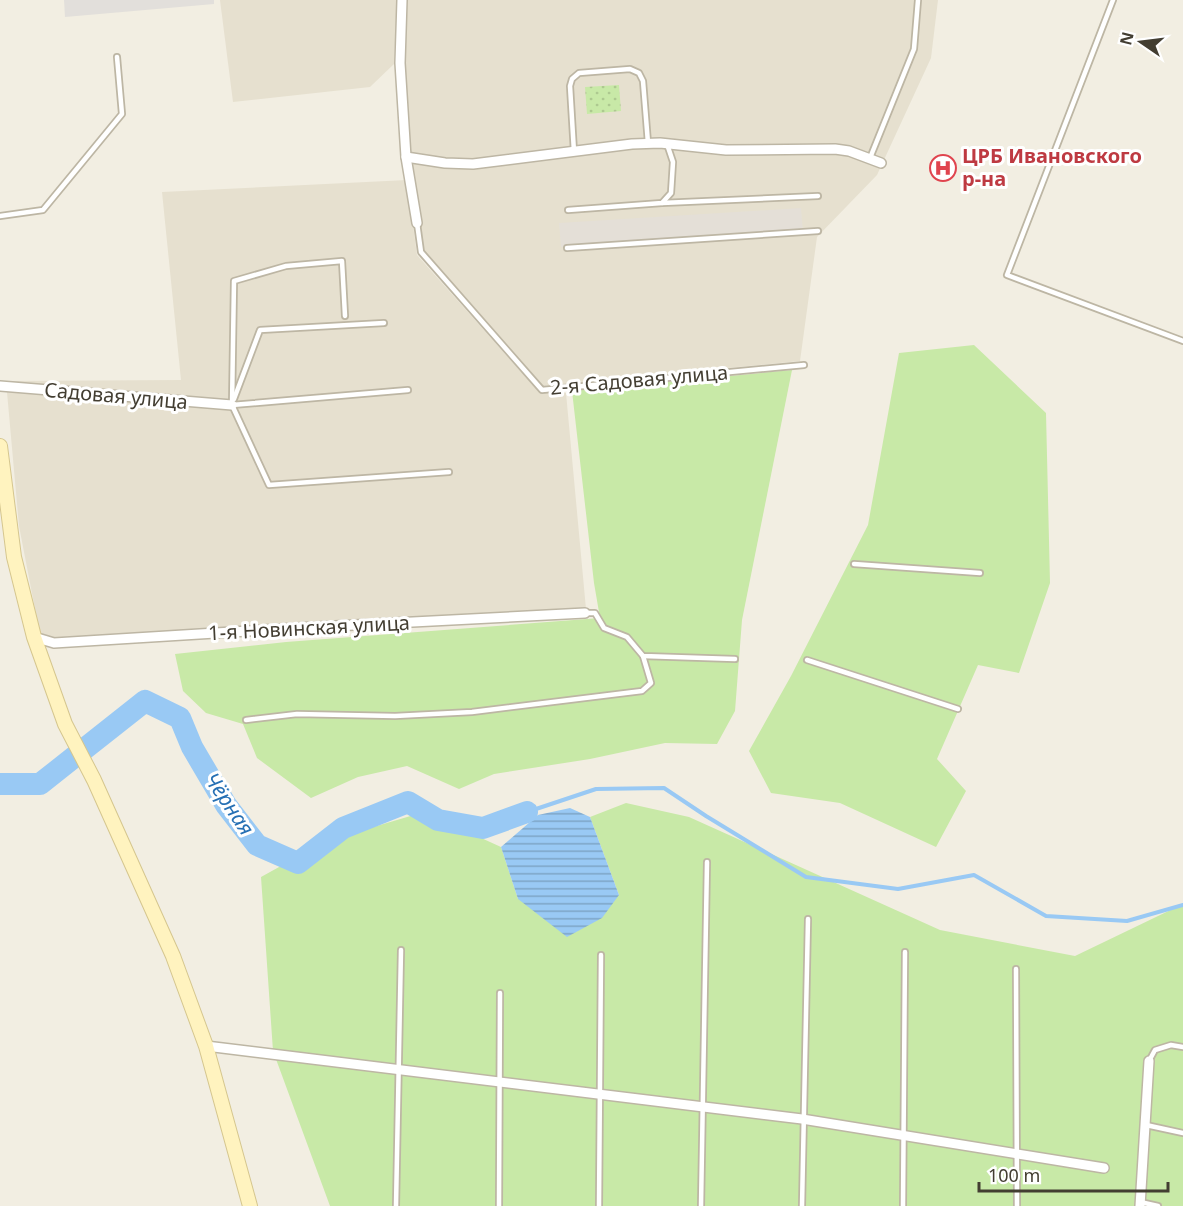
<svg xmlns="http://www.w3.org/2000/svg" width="1183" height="1206" font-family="'Noto Sans',sans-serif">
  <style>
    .residential { fill: #e6e0cf }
    .industrial { fill: #e4dfd7 }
    .grass { fill: url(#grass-dots) }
    .garden { fill: #c8e9a7 }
    .parking { fill: #e2dfdb }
    .water { fill: url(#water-rules) }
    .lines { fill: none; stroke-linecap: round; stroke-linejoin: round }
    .stream { stroke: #99c9f4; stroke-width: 4 }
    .river { stroke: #99c9f4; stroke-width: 22 }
    .service-casing { stroke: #bdb6a4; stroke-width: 8 }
    .minor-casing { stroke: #bdb6a4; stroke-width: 12 }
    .secondary-casing { stroke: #d5c68e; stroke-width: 16 }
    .service { stroke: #fff; stroke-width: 4.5 }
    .minor { stroke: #fff; stroke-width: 9 }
    .secondary { stroke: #fff3bf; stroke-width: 14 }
    .labels { text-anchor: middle; stroke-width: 6; stroke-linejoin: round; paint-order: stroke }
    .health-label { font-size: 20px; font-weight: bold; fill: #be3a42; stroke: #fff; text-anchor: start }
    .street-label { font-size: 20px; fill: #433e32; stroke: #fff }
    .water-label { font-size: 21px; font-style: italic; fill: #2670b4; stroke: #fff }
  </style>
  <defs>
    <pattern id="grass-dots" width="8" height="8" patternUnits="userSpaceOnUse" patternTransform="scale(1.5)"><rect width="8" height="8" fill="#c8e9a7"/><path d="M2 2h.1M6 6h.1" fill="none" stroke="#adc990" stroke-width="1.8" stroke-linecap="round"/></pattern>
    <pattern id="water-rules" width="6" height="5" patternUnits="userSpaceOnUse" patternTransform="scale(1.5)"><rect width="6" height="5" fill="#99c9f4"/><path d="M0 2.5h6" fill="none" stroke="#7ea5c6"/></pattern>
  </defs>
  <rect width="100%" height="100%" fill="#f2eee2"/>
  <!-- residential -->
  <g class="residential">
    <polygon points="220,0 397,0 394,64 370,87 233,102"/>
    <polygon points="407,0 938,0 931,58 877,175 817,237 800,361 543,386 423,252 420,240 411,156 405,62"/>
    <polygon points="407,180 417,255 540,393 566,393 586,609 54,639 40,635 19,526 6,381 181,380 162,192"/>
  </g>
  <!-- industrial -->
  <polygon class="industrial" points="801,208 803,232 561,247 559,223"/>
  <!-- grass -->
  <polygon class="grass" points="619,85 621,111 587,114 585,87"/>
  <!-- garden -->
  <g class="garden">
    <polygon points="974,345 1046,413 1050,583 1019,673 978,665 937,759 966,791 936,847 840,803 771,793 749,751 791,676 868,525 899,353"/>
    <polygon points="792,370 742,620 735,711 717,744 665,743 590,759 494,774 459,789 407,766 358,777 311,798 257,758 243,724 206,713 183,691 175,654 286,642 600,618 594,583 572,391"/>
    <polygon points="626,803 689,817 940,930 1075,956 1183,904 1183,1206 330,1206 273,1051 261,877 326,841 424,812 501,847 518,899 619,895 590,817"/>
  </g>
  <!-- parking -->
  <polygon class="parking" points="64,0 214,0 214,4 65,17"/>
  <!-- water -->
  <polygon class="water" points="570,808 590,817 619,895 602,918 567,937 518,899 501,847 538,815"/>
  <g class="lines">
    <!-- stream -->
    <polyline class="stream" points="527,812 596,789 664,788 706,816 806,877 898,889 974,875 1046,916 1127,921 1183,905"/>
    <!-- river -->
    <polyline class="river" points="0,784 40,784 145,701 180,718 192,747 226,805 257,845 298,863 343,828 408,802 438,820 483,828 527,812"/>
    <defs>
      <g id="service">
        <polyline points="1113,0 1007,275 1183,341"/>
        <polyline points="574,152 570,86 572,79 579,73 630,69 639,73 643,81 648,143"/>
        <polyline points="870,158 914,49 918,0"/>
        <polyline points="662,203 818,196"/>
        <polyline points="568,210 662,203 671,193 673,162 667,144"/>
        <polyline points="0,216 43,210 122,114 117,57"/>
        <polyline points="417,223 421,252 542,390 804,365"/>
        <polyline points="567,248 818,231"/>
        <polyline points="345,316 342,261 286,266 234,281 232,405 269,485 449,472"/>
        <polyline points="234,399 260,330 384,323"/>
        <polyline points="232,405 408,390"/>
        <polyline points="854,564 980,573"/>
        <polyline points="585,613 595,613 604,628 627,637 643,656 735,659"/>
        <polyline points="807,660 958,709"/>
        <polyline points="246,720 297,714 395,716 472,712 642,691 651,683 643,656"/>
        <polyline points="1016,969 1017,1206"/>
        <polyline points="1149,1061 1155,1050 1171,1045 1183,1047"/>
        <polyline points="1146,1125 1183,1133"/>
        <polyline points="1140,1202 1158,1206"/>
        <polyline points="396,1206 401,950"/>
        <polyline points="499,1206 500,993"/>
        <polyline points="599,1206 601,955"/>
        <polyline points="701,1206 707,862"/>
        <polyline points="802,1206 808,919"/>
        <polyline points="903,1206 905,952"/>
      </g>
      <g id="minor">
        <polyline points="402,0 400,63 406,157 417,223"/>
        <polyline points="406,157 445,163 473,164 632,144 660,143 726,150 835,149 849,151 881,163"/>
        <polyline points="0,386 232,405"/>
        <polyline points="34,637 54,643 296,628 585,613"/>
        <polyline points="206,1046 802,1119 1104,1168"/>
        <polyline points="1140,1206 1149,1061"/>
      </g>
      <polyline id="secondary" points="0,446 14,557 34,637 65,724 94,780 173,956 206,1046 250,1206"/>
    </defs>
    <!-- service casing -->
    <use href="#service" class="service-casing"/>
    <!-- minor casing -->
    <use href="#minor" class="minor-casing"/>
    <!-- secondary casing -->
    <use href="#secondary" class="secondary-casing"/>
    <!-- service -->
    <use href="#service" class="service"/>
    <!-- minor -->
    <use href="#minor" class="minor"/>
    <!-- secondary -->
    <use href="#secondary" class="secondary"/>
  </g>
  <!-- icons -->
  <defs>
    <symbol id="hospital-ring" viewBox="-11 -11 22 22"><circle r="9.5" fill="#fff" stroke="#e0444e" stroke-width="1.5"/><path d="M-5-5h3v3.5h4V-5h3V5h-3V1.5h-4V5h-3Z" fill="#e0444e"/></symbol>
  </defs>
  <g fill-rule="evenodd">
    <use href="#hospital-ring" x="928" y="153" width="30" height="30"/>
  </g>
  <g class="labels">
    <!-- health labels -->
    <g class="health-label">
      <text x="962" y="163">ЦРБ Ивановского<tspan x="962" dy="23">р-на</tspan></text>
    </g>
    <!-- street labels -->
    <g class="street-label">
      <text transform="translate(639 380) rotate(-5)" y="7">2-я Садовая улица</text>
      <text transform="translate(116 396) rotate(5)" y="7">Садовая улица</text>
      <text transform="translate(309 628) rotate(-3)" y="7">1-я Новинская улица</text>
    </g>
    <!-- water labels -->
    <g class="water-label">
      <text transform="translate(229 804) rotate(56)" y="7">Чёрная</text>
    </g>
  </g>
  <!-- north arrow -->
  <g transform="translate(1141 42) rotate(284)" stroke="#ffffff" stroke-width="4.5" paint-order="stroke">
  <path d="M0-4.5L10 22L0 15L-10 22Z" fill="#433e32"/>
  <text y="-9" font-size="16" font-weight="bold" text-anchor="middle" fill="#433e32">N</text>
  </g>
  <!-- scale -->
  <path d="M979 1182v9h189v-9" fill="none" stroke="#433e32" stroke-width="3"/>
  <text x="988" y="1182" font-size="18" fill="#433e32" stroke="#ffffff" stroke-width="4.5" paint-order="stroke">100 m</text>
</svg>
